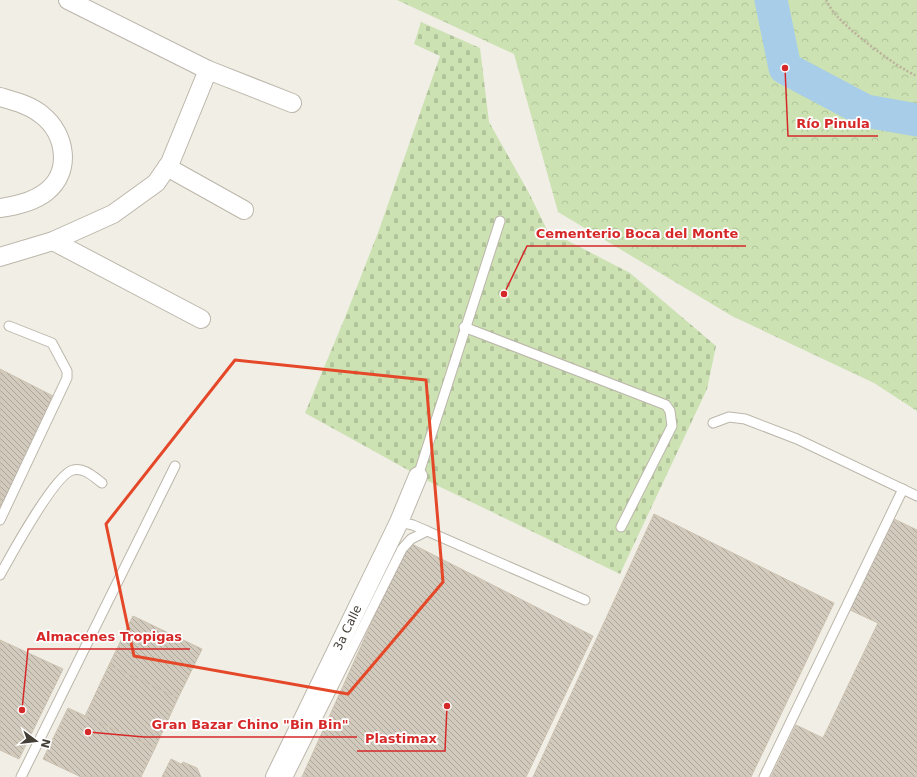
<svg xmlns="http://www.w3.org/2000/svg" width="917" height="777" font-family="'DejaVu Sans',sans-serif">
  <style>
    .forest { fill: url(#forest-crowns) }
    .cemetery { fill: url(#cemetery-stones) }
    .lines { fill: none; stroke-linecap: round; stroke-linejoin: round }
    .river { stroke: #a7cde9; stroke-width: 33 }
    .building { fill: url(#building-back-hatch); stroke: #ccc2b0 }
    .service-casing { stroke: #bcb6aa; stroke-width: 11 }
    .minor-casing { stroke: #bcb6aa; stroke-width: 20 }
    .path { stroke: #bcb19c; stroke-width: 2.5; stroke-dasharray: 2 2; stroke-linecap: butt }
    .service { stroke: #fff; stroke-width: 9 }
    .minor { stroke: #fff; stroke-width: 18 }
    .marked { fill: none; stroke: #e54829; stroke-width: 3; stroke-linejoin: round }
    .labels { text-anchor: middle; stroke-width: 3.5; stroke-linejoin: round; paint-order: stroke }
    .street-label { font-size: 12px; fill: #433e36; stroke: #fff }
    .leader { fill: none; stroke: #d62828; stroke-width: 1.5 }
    .callout-dot { fill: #d62828; stroke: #fff; stroke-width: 1.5 }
    .callout-label { font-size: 13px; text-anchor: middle; font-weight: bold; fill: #d62828; stroke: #fff; stroke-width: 3.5; stroke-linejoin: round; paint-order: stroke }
  </style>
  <defs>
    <pattern id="forest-crowns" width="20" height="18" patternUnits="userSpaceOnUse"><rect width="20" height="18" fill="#cce2b2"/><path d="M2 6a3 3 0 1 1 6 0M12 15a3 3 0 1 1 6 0" fill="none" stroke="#b0c39a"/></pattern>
    <pattern id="cemetery-stones" width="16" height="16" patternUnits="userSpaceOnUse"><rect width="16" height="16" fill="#cce2b2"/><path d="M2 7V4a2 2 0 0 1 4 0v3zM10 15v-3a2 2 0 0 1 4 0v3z" fill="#b0c39a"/></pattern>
    <pattern id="building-back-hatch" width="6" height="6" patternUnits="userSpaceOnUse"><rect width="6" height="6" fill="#d2cabd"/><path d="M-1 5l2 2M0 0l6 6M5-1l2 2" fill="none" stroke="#aca59a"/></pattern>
  </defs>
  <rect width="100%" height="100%" fill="#f1eee6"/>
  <!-- forest -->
  <polygon class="forest" points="397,0 917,0 917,411 874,383 732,316 558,212 514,54"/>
  <!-- cemetery -->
  <polygon class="cemetery" points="421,22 480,48 489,122 529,193 547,230 630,273 716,346 707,389 620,574 428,481 305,413 346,315 379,230 440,56 414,44"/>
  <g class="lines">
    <!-- river -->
    <polyline class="river" points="771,0 785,68 866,111 917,120"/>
  </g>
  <!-- building -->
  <g class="building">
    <polygon points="0,369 53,396 0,509"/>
    <polygon points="654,514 834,603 751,777 533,777"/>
    <polygon points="892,518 917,530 917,777 771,777 796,725 823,738 878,623 850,610"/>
    <polygon points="408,542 593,636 526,777 302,777"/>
    <polygon points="133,616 202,649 178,698 109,665"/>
    <polygon points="0,640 63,669 19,759 0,750"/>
    <polygon points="109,665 178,698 155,748 85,716"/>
    <polygon points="68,708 155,748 141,777 81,777 43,759"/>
    <polygon points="171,759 181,764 183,762 197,768 201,777 162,777"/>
  </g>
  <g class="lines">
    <defs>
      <g id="service">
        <polyline points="464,327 666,405 670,411 672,426 621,527"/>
        <polyline points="713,423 729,417 745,419 797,439 917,496"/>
        <polyline points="418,476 500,221"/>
        <polyline points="0,520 67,378 67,371 52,343 9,326"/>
        <polyline points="399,522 413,525 427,531"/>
        <path d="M0,575c10,-18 55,-101 73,-105 11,-3 21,7 29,13"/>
        <polyline points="21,777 175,466"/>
        <polyline points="288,777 402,549 411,539 427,531 585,600"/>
        <polyline points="764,777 903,489"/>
      </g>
      <g id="minor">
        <polyline points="68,0 208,70 292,103"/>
        <path d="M0,97c14,4 30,8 42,18 24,19 30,57 4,77 -13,10 -31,14 -46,16"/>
        <polyline points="167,167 244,210"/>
        <polyline points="53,241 201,319"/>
        <polyline points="0,257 53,241 113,214 156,183 170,163 208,70"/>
        <path id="s1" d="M275,777l124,-255 19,-46"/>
      </g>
    </defs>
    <!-- service casing -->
    <use href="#service" class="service-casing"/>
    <!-- minor casing -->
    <use href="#minor" class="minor-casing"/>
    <!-- path -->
    <path class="path" d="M826,0c3,5 6,11 10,15 16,18 60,52 81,61"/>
    <!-- service -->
    <use href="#service" class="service"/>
    <!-- minor -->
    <use href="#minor" class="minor"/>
  </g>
  <!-- marked area -->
  <path class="marked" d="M235,360l191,20 17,202 -95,112 -214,-38 -28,-132z"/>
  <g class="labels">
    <!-- street labels -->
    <g class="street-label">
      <text dy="4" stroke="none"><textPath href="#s1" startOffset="166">3a Calle</textPath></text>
    </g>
  </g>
  <!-- callouts -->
  <path class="leader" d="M785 68L788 136H878M504 294L527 246H746M22 710L28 649H190M88 732L144 737H357M447 706L445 751H357"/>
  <g class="callout-dot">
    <circle cx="785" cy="68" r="4"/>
    <circle cx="504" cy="294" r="4"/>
    <circle cx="22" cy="710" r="4"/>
    <circle cx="88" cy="732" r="4"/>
    <circle cx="447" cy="706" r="4"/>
  </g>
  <g class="callout-label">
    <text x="833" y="128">Río Pinula</text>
    <text x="637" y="238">Cementerio Boca del Monte</text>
    <text x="109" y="641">Almacenes Tropigas</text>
    <text x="250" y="729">Gran Bazar Chino "Bin Bin"</text>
    <text x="401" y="743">Plastimax</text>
  </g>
  <!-- north arrow -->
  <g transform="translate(36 741) rotate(105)" stroke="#ffffff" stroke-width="3" paint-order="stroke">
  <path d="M0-3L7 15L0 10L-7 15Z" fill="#433e36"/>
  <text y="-6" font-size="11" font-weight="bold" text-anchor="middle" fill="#433e36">N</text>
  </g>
</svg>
